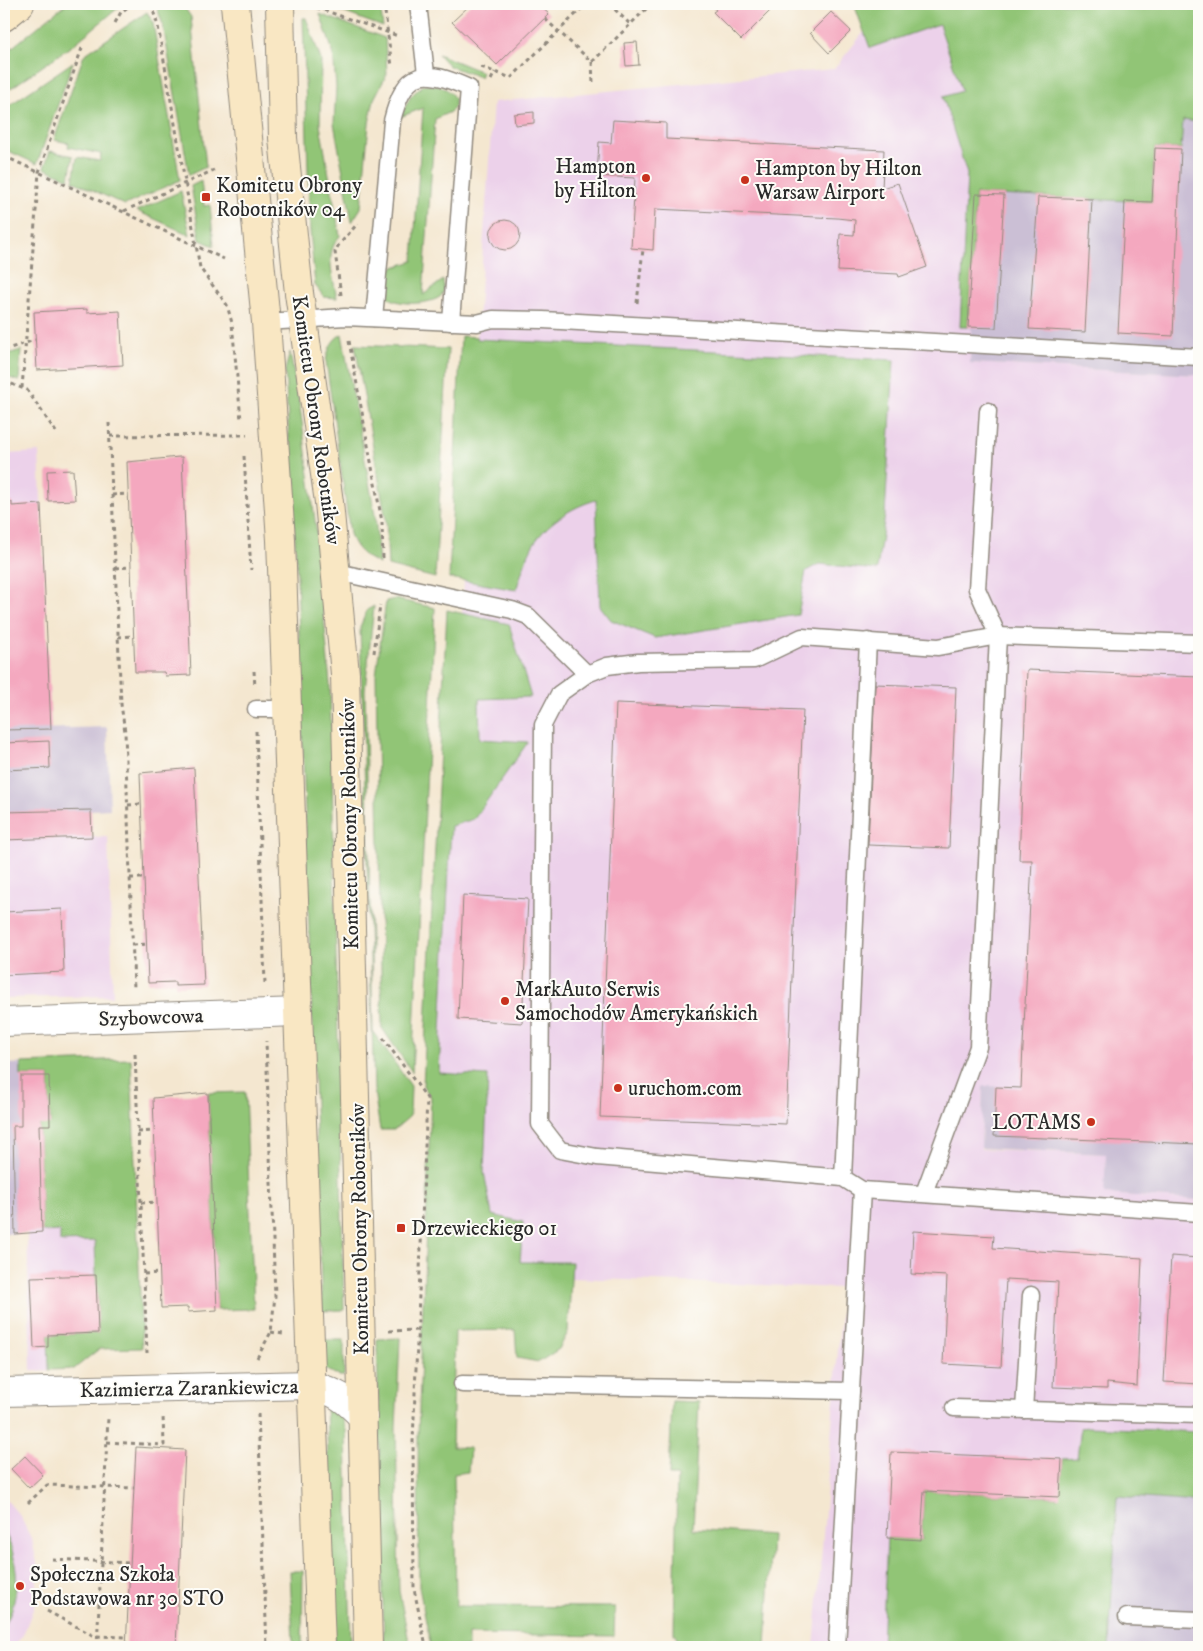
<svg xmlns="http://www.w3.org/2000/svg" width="1203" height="1651" font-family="'IM FELL DW Pica',serif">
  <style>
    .built { fill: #ecd1ea }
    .industrial { fill: #cbbfd5 }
    .green { fill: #91c576; stroke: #5e7850 }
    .building { fill: #f4a8bf }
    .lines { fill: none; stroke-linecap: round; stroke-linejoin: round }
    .lane-casing { stroke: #90897e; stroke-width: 19 }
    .street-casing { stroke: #90897e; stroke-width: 30 }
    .secondary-casing { stroke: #90897e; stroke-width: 30 }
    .path { stroke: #90897e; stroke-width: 3; stroke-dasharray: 4 4; stroke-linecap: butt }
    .lane { stroke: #fff; stroke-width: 16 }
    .street { stroke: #fff; stroke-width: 28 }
    .secondary { stroke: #f9e7c3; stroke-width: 28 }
    .poi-dot { fill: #c8321e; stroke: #fdfcf7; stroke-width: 2 }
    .labels { text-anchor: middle; stroke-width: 4; stroke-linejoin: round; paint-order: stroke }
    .poi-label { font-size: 21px; fill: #2b2b2b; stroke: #fdfcf7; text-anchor: start }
    .street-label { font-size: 21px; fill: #2b2b2b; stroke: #fdfcf7 }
  </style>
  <rect width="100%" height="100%" fill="#fdfcf7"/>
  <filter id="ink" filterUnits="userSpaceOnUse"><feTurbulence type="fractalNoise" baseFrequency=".02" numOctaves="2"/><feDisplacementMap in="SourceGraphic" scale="10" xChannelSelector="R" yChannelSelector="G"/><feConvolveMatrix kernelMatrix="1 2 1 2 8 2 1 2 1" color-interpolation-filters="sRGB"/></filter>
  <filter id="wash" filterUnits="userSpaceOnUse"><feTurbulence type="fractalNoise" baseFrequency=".0096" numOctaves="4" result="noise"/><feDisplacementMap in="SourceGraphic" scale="20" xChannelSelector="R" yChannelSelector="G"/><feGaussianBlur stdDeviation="1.12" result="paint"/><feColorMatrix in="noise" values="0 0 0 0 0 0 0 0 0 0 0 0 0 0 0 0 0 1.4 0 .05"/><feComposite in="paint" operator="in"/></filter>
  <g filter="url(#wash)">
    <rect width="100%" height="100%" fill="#f4e7d0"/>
    <!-- built -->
    <g class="built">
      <polygon points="854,4 1199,4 1199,122 1183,120 1181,149 1152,202 968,327 971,328 970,363 1199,375 1199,1078 1197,1096 983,1087 981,1149 1106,1154 1105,1194 1199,1200 1199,1502 1117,1496 1109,1647 814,1647 843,1288 435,1273 432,1206 451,826 477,337 493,102 834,69 864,32"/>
      <polygon points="39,452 51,729 4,730 4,454"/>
      <polygon points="108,837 113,996 4,998 4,840"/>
      <polygon points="60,1231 61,1242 95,1240 99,1349 74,1369 31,1371 27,1233"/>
      <polygon points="4,1497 20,1516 32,1540 38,1568 35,1604 23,1635 14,1647 4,1647"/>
    </g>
    <!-- industrial -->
    <g class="industrial">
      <polygon points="1183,120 1199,122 1199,375 970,363 971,328 968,327 976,194 1152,202 1155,148"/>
      <polygon points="107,727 110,809 91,810 92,837 4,840 4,730"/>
      <polygon points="58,1062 60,1231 4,1234 4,1064"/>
      <polygon points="1199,1078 1199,1200 1104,1194 1106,1154 981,1148 983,1086 1197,1096"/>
      <polygon points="1117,1496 1199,1502 1199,1647 1109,1647"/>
    </g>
    <!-- green -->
    <g class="green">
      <polygon points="66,4 123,4 73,45 4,93 4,54"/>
      <polygon points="158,4 182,4 191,17 206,167 189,175 163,25 156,5"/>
      <polygon points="331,4 380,4 383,27 332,8"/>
      <polygon points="854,4 1199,4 1199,122 1183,120 1181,149 1155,148 1152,202 976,194 968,327 960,327 967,174 943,97 962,91 939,24 870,48"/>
      <polygon points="147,12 153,23 180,180 125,205 73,181 77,157 100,161 101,154 68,147 69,143 54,140 84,55"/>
      <polygon points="320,14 385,38 387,74 374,99 369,123 361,208 352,222 334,123 336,87 333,52"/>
      <path d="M303,18h3l15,42 -1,65 20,111c-16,17 -7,40 -3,62l-13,-1 -9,-12 -5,-54z"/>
      <polygon points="438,54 482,72 480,77 449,66"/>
      <polygon points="73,62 37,164 4,149 4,109"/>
      <path d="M423,85c14,-1 24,1 32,14v8l-5,5 -15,7 -12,176 20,-15 1,11 -3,5c-10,9 -48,11 -55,-2 -4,-7 -2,-16 -1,-24l28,-9 10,-153 -23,9 11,-21z"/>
      <polygon points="50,151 73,156 69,179 44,168"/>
      <polygon points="201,181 204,206 210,205 214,246 200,240 191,186"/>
      <polygon points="181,191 190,235 137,211"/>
      <path d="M342,334l33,181 4,49c-15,-8 -24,-14 -29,-30l-24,-173c2,-11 5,-21 16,-27z"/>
      <path d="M461,336l16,1v2l417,21 -9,155 -8,55 -58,-6 -13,7 -8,44 -143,23 -44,-18 -11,-14 -4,-106c-25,7 -51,24 -64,47 -7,13 -11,29 -16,43l-67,-12z"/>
      <polygon points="355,345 448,349 435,578 388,566 386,520"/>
      <polygon points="21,350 19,381 4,376 4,355"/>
      <polygon points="290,352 301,414 316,528 330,684 344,1310 322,1311 297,575 285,370"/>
      <polygon points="395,599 435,608 412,1072 382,1028 376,675 386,601"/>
      <polygon points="374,606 365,690 373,1032 411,1086 410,1116 394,1130 380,1130 374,1091 360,627 367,610"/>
      <polygon points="447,610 509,624 531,697 479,699 480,739 528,742 474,819 451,826 439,1073 488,1076 484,1172 492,1215 523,1222 520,1262 572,1262 568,1332 559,1349 539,1362 517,1358 515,1330 455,1331 452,1447 470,1448 468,1472 454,1474 456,1606 615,1607 614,1636 468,1634 468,1647 431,1647 419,1587 418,1435 431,1097 423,1086"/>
      <polygon points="131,1059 142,1348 99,1349 74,1369 49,1370 48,1335 98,1333 95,1241 60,1242 60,1231 42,1232 39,1125 50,1124 49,1076 21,1076 21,1063"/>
      <polygon points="245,1092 254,1309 217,1310 208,1093"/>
      <polygon points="400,1338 396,1428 399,1591 410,1647 384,1647 377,1339"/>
      <polygon points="322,1340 344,1340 344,1376 339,1376 324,1368"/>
      <polygon points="672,1401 699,1402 693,1529 772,1535 766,1647 681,1647 674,1633 677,1476 669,1476"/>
      <polygon points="329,1403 337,1406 346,1430 351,1647 335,1647 326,1405"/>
      <polygon points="1090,1427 1199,1432 1199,1502 1117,1496 1109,1647 882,1647 887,1538 921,1540 924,1491 1059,1497 1062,1459 1077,1458 1081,1428"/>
      <path d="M4,1531c16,30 17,66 0,96z"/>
      <polygon points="290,1571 303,1571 302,1647 297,1647 293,1643"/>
    </g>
    <g id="blocks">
      <!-- building -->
      <g class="building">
        <polygon points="471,4 546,4 542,8 549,14 497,65 452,22"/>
        <polygon points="711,4 777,4 741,40 713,12 716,10"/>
        <polygon points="831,12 851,31 829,53 810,33"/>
        <polygon points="637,42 639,65 626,66 624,43"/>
        <polygon points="534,112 534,123 515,125 514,114"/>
        <polygon points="613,120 666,123 666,139 884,150 882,188 898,183 927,267 899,277 898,274 838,271 840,234 854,235 855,220 837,218 655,209 653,250 631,248 635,178 597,176 599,142 611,143"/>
        <polygon points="1155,148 1181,149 1173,336 1118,333 1125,201 1152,202"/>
        <polygon points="976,194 1004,195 996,328 968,327"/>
        <polygon points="1038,197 1092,199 1085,332 1029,329"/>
        <circle cx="505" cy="235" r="15"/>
        <polygon points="87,309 87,313 120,311 123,365 37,370 34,312"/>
        <polygon points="179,457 182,457 191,675 165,676 164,672 135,672 127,462"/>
        <polygon points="73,470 75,500 48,501 47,471"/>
        <polygon points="12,502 12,506 41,504 51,729 4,730 4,503"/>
        <polygon points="1027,670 1199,677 1197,1096 1199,1096 1199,1144 994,1136 996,1087 1021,1088 1032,860 1019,860"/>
        <polygon points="875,684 956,687 949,848 868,845"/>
        <polygon points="616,703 803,710 786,1124 600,1117"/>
        <polygon points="49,741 50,768 4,770 4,743"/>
        <polygon points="194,768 204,985 175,986 175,982 148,983 140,773"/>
        <polygon points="91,810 92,837 4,840 4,812"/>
        <polygon points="463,895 528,899 522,1023 458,1019"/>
        <polygon points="62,909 64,972 4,975 4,912"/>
        <polygon points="21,1076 49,1076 50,1125 39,1125 42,1232 15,1234 13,1126 21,1126"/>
        <polygon points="208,1093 217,1310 188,1312 188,1307 161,1308 153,1098"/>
        <polygon points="913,1231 994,1236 993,1248 1142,1258 1137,1386 1107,1383 1107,1389 1053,1387 1058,1282 1006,1279 1001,1367 943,1364 947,1276 911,1274"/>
        <polygon points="1171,1256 1199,1258 1199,1384 1164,1382"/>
        <polygon points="96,1275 98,1333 48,1335 48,1347 34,1348 31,1277"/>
        <polygon points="136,1447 185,1450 176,1647 126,1647"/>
        <polygon points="891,1452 1062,1459 1060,1497 924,1491 921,1540 887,1538"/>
        <polygon points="25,1456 43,1475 29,1488 11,1469"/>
      </g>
    </g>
  </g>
  <g filter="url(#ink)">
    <use href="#blocks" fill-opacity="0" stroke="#90897e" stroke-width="1"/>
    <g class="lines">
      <defs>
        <g id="lane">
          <polyline points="418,4 426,74"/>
          <path d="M374,318l18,-197c13,-53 32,-53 77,-33l-18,234"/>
          <polyline points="266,322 345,317 477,323 493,319 543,320 1199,357"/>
          <polyline points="337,572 512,610 528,616 587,674"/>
          <polyline points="1199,643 998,636 938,647 802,637 754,660 638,662 607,666 587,674 559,694 543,725 540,1124 560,1150 597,1157 843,1178 862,1190 1199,1213"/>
          <polyline points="256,709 287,709"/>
          <polyline points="843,1178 868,641"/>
          <polyline points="924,1193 978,1047 998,636 977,589 988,411"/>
          <polyline points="462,1384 851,1391"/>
          <polyline points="954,1408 1199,1415"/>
          <polyline points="1024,1410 1031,1295"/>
          <polyline points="1127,1617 1199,1620"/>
          <polyline points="837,1647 862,1190"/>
        </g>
        <g id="street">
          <polyline points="4,1022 298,1012"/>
          <path d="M4,1392l307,-7c25,7 34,13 52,32"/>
        </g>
        <g id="secondary">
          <polyline points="235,4 266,322 281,540 321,1647"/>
          <polyline points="280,4 283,138 299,293 329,502 345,674 368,1647"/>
          <polyline points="4,17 20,4"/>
        </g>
      </defs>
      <!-- lane casing -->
      <use href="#lane" class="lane-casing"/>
      <!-- street casing -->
      <use href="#street" class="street-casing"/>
      <!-- secondary casing -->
      <use href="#secondary" class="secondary-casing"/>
      <!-- path -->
      <g class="path">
        <polyline points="151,4 158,26 200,268 227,305 232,323 241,420"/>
        <polyline points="384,4 392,67"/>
        <polyline points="609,4 630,24"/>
        <polyline points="309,5 398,36"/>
        <polyline points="545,19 592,62 651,4"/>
        <polyline points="115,23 121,12 132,4"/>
        <polyline points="592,62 593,83"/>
        <polyline points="481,67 511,78 586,4"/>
        <polyline points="491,80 495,72"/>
        <polyline points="4,156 224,259"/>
        <polyline points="124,211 214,170"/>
        <polyline points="341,295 335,252 338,246 358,223"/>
        <polyline points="637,303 643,249"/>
        <polyline points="349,341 382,522 383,559"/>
        <polyline points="4,350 35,340"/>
        <polyline points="4,381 27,390 56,432"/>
        <polyline points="22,388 39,172 82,48"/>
        <polyline points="109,423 121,704 125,732 134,989"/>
        <polyline points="110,436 247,435"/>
        <polyline points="244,456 251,570"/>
        <polyline points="112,495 128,494"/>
        <polyline points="115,568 131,567"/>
        <polyline points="118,637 134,636"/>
        <polyline points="374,653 380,605"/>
        <polyline points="254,671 255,687"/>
        <polyline points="256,731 265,984"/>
        <polyline points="128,805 141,804"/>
        <polyline points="130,878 144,878"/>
        <polyline points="133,945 147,944"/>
        <polyline points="383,1038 427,1098 413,1442 414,1589 426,1647"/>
        <polyline points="135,1054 147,1353"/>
        <polyline points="138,1132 154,1131"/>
        <polyline points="141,1203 157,1202"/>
        <polyline points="144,1274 160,1273"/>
        <polyline points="389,1331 417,1330"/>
        <polyline points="271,1332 283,1334"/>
        <polyline points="257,1358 271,1332 275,1296 266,1041"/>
        <polyline points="258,1414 267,1647"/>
        <polyline points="107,1442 164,1445 163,1416"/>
        <polyline points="28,1503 47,1485 134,1488"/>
        <polyline points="52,1559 130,1563"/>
        <polyline points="47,1611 94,1636 127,1637"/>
        <polyline points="97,1647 108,1417"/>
      </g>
      <!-- lane -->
      <use href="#lane" class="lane"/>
      <!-- street -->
      <use href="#street" class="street"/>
      <!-- secondary -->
      <use href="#secondary" class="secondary"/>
    </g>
  </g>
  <!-- markers -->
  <g class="poi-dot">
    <circle cx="646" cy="178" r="5"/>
    <circle cx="745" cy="180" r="5"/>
    <rect x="201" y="192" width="10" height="10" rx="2.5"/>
    <circle cx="505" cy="1001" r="5"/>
    <circle cx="618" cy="1088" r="5"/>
    <circle cx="1091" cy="1122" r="5"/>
    <rect x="396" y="1223" width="10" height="10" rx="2.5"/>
    <circle cx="20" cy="1586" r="5"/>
  </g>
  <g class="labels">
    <!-- poi labels -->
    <g class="poi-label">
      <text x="636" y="173" text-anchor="end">Hampton<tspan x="636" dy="24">by Hilton</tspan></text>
      <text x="755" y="175">Hampton by Hilton<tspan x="755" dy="24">Warsaw Airport</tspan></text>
      <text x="216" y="192">Komitetu Obrony<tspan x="216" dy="24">Robotników 04</tspan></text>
      <text x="515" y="996">MarkAuto Serwis<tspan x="515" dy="24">Samochodów Amerykańskich</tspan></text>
      <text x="628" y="1095">uruchom.com</text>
      <text x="1081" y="1129" text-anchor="end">LOTAMS</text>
      <text x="411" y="1235">Drzewieckiego 01</text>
      <text x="30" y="1581">Społeczna Szkoła<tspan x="30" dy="24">Podstawowa nr 30 STO</tspan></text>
    </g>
    <!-- street labels -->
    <g class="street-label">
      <text transform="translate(317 420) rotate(82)" y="7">Komitetu Obrony Robotników</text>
      <text transform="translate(349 824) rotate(-91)" y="7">Komitetu Obrony Robotników</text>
      <text transform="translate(151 1017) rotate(-2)" y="7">Szybowcowa</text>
      <text transform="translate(359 1229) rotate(-91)" y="7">Komitetu Obrony Robotników</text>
      <text transform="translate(189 1388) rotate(-1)" y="7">Kazimierza Zarankiewicza</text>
    </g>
  </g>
  <!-- margin -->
  <rect width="1203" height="1651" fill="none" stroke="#fdfcf7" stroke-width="20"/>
</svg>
